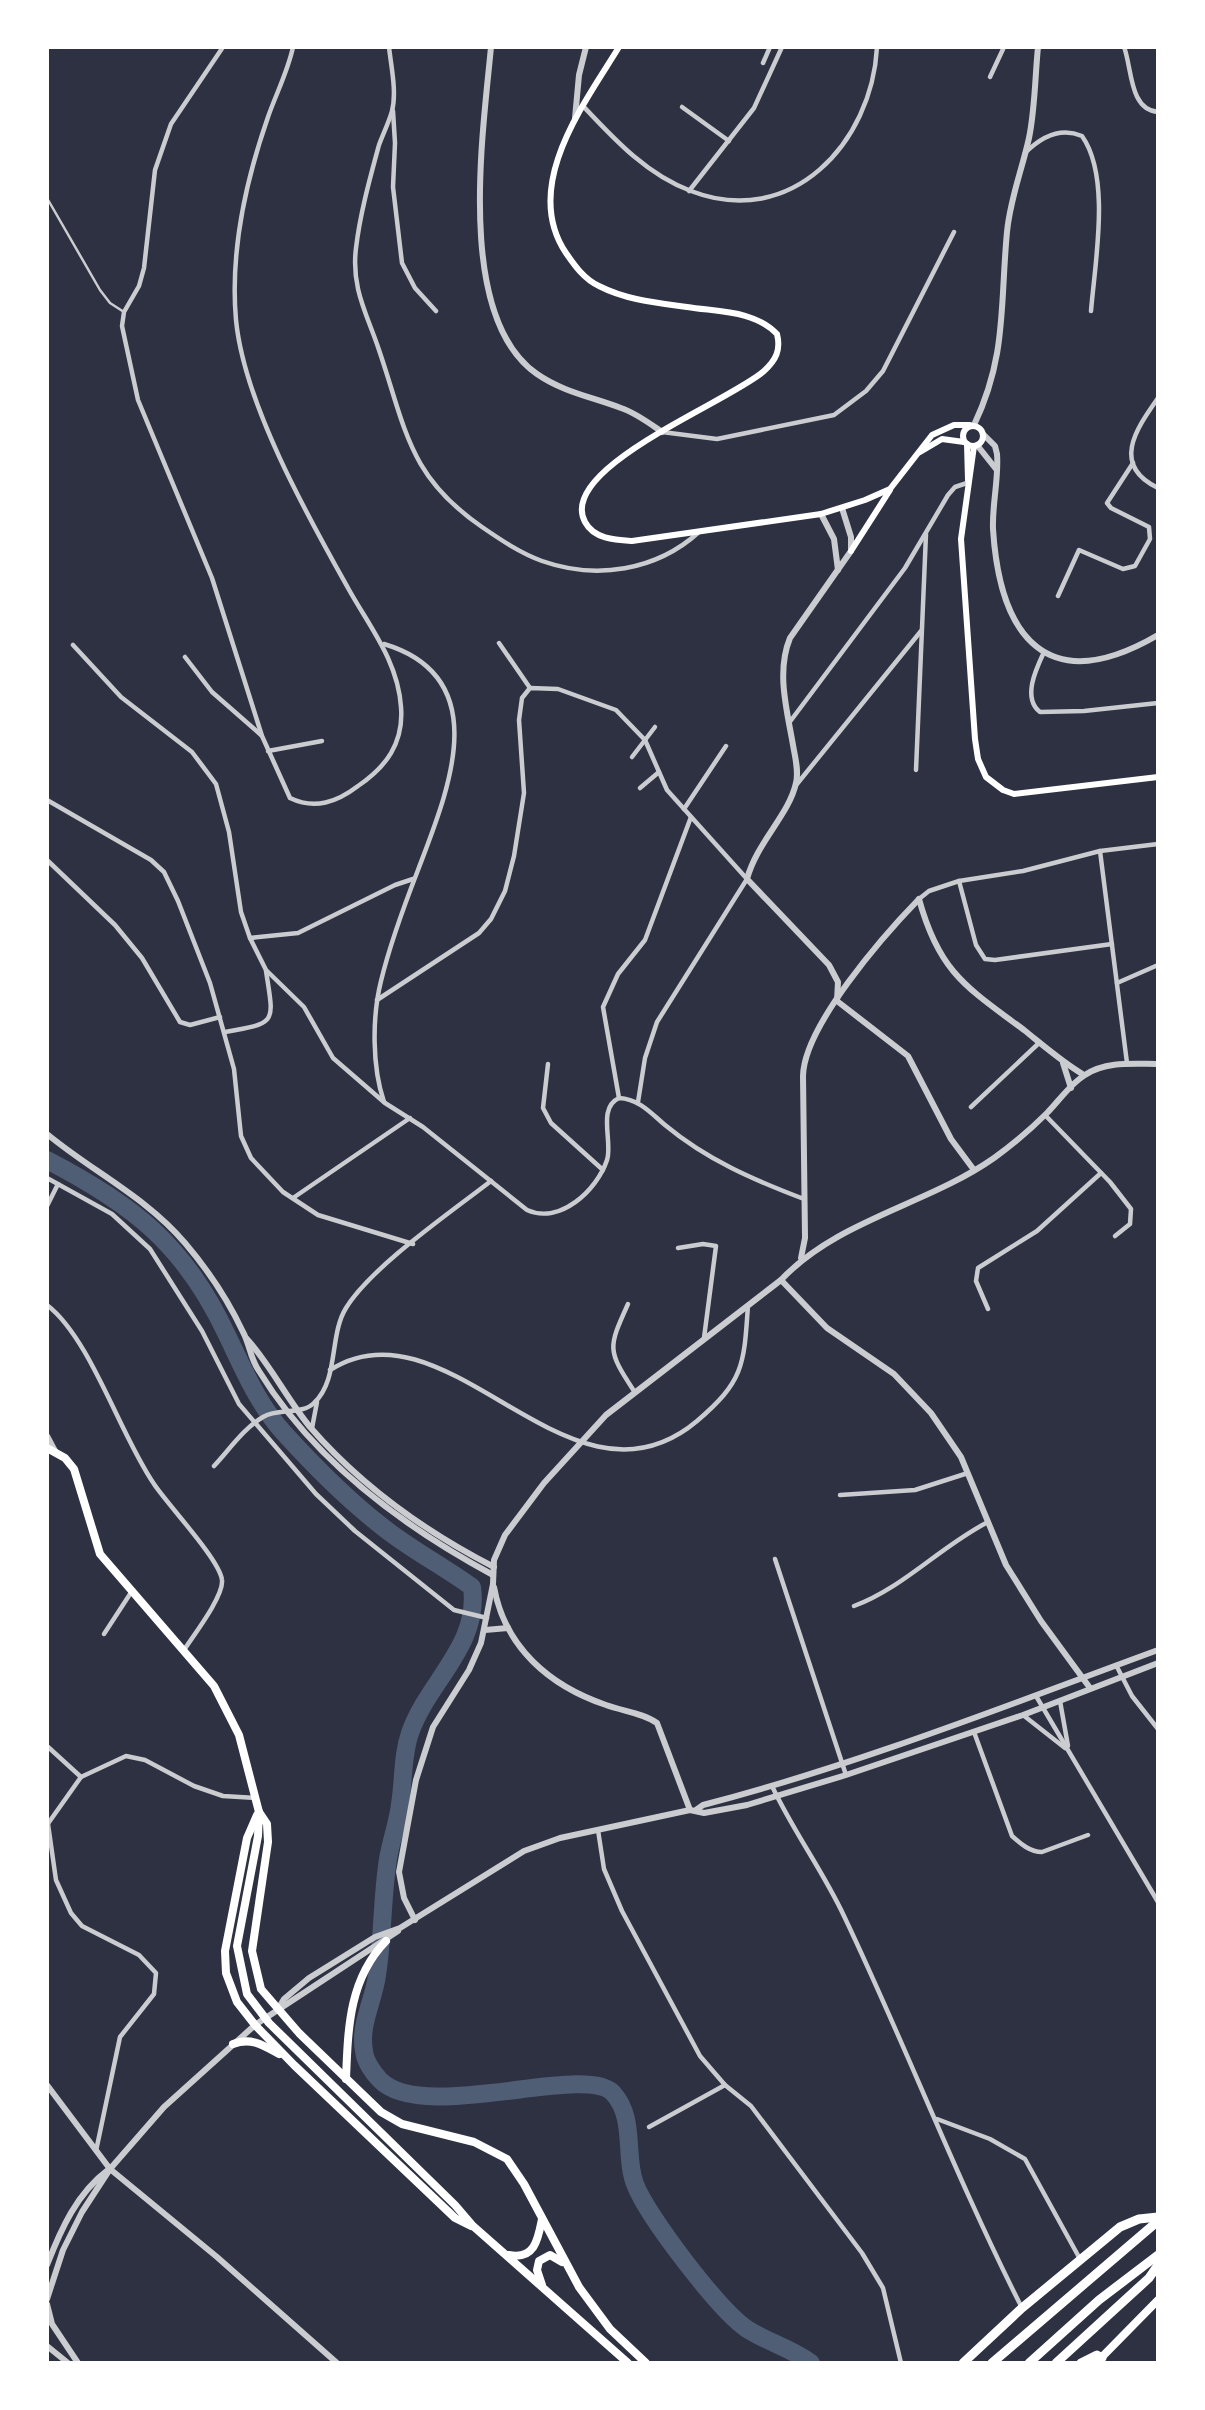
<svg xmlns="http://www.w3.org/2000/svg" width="1205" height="2410" font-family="'Source Sans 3',sans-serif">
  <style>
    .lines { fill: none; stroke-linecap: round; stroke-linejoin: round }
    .river { stroke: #4f5d75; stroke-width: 18 }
    .service { stroke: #caccd0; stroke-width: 2.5 }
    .minor { stroke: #caccd0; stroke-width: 4.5 }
    .tertiary { stroke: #caccd0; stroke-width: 6 }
    .secondary { stroke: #fff; stroke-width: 6 }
    .trunk { stroke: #fff; stroke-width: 8 }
    .motorway { stroke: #fff; stroke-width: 9 }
  </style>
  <rect width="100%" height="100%" fill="#2d3142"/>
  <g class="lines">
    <!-- river -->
    <path class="river" d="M47,1160c85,44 137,84 179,173 17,35 31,70 58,100 30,33 65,68 100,95 28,22 59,38 88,59 8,59 -44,94 -62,146 -8,23 -6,47 -10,71 -2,19 -9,36 -12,55 -6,38 -5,78 -11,116 -3,25 -18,50 -13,76 1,10 9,22 16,29 43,44 204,-17 233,13 23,25 11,63 22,91 12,32 84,126 112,145 20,13 44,19 64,34"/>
    <!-- service -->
    <polyline class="service" points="47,198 100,290 110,303 124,312"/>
    <!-- minor -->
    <g class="minor">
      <path d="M223,47l-52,77 -16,46 -11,98 -5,18 -15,26 -2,14 16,74 74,178 50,158 28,62c25,12 47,4 68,-12 28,-19 46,-43 43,-79 -3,-46 -32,-81 -53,-119 -41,-73 -104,-185 -112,-268 -6,-67 10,-140 32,-203 8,-23 20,-46 25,-70"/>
      <path d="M389,47c2,19 8,45 3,64 -3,11 -9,23 -13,34 -9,33 -19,69 -23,103 -5,40 11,66 23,102 27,79 29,126 103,177 19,13 38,26 60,34 54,19 114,10 157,-29"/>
      <path d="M1124,47c8,20 5,63 34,65"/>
      <polyline points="763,63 770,47"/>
      <polyline points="990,77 1004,47"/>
      <path d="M583,106c31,33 64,69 108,85 100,39 181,-48 186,-144"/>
      <polyline points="682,107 729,141"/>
      <polyline points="393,111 395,143 393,187 402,263 415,288 436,311"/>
      <path d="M1025,153c16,-16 36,-26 57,-17 29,41 13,126 9,175"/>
      <polyline points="689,191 754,108 782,47"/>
      <path d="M1158,398c-21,30 -48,67 0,90"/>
      <polyline points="662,432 717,439 834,415 866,391 883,371 954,232"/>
      <polyline points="1058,596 1079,550 1123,569 1135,566 1150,539 1149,527 1111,508 1107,503 1133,463"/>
      <polyline points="499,643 530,688"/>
      <path d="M73,645l48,52 71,55 24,32 13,48 12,80 9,26 16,32 38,37 29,51 52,45 38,24 104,83c33,15 70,-20 80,-50 6,-18 -10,-52 12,-62 20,1 32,15 46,27 42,35 89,55 139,74"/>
      <path d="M1044,652c-8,17 -22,46 -4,60l44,-1 74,-8"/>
      <polyline points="185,657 212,692 261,735"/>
      <polyline points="789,723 905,568 948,495 955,487 967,483"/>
      <polyline points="268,751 322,741"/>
      <polyline points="632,757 655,727"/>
      <polyline points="916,770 926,534"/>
      <polyline points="797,784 921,631"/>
      <polyline points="640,788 659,772"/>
      <polyline points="47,800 151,860 164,872 178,901 210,983 234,1069 241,1136 251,1158 283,1192 318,1215 413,1244"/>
      <polyline points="684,809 726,746"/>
      <polyline points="1100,851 1127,1063"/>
      <polyline points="47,860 115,925 142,958 180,1022 190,1025 220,1017"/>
      <polyline points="959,881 976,945 985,959 995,960 1112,944"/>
      <polyline points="919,899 929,891 959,881 1023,871 1100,851 1158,844"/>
      <polyline points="250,938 298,933 395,885 413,879"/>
      <polyline points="1117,983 1158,965"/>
      <polyline points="377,1000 479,933 491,919 505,891 514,856 524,793 519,720 522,698 530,688 558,689 616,710 645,740 667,790 747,879 657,1022 645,1058 638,1102"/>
      <path d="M225,1032c53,-9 49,-9 41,-61"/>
      <polyline points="548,1064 543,1108 551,1123 603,1170"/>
      <polyline points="619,1098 603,1007 618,974 645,940 691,817"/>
      <path d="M384,1102c-12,-35 -12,-85 -3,-121 9,-37 23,-75 37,-111 29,-77 79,-192 -34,-226"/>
      <polyline points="971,1107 1039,1043"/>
      <polyline points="1045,1115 1110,1182 1131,1209 1130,1224 1115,1236"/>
      <polyline points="47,1178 112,1214 150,1249 202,1331 239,1404 316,1494 355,1531 454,1610 487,1618"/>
      <polyline points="293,1198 410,1118"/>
      <polyline points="47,1206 58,1184"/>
      <polyline points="678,1248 703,1244 716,1246 704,1338"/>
      <path d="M628,1304c-20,44 -21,46 6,87"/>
      <path d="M47,1305c44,34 73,130 107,179 13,20 66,76 68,96 2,16 -29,56 -38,70"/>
      <polyline points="988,1309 976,1281 978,1268 1037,1231 1101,1173"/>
      <path d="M330,1370c119,-76 240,158 367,51 47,-40 47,-56 51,-116"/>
      <polyline points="312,1428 317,1402"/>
      <path d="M214,1466c15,-16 30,-38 49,-49 15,-9 39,-2 51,-14 25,-23 15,-68 32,-95 25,-41 105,-96 145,-127"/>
      <polyline points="840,1495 915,1490 968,1473"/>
      <polyline points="775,1559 846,1775"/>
      <path d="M854,1606c49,-18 87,-60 134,-84"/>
      <polyline points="104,1634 132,1591"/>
      <polyline points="1116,1665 1132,1696 1158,1729"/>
      <polyline points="1036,1696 1158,1902"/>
      <polyline points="1060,1701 1068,1746"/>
      <polyline points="1023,1715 1065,1748"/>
      <path d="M974,1732l38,104c9,8 18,16 30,16l46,-17"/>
      <polyline points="47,1746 81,1777"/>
      <path d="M772,1786c21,45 51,85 72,130 62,130 113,264 178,392"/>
      <polyline points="48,1824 56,1880 71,1913 82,1926 139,1955 156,1973 154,1994 120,2037 96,2151"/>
      <polyline points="47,1825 81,1777 126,1756 145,1760 194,1786 223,1796 256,1798"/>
      <polyline points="598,1830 604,1869 622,1911 700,2056 725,2085 751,2106 862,2253 883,2288 901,2363"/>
      <polyline points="937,2119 990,2139 1025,2159 1080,2259"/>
      <polyline points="649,2127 725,2085"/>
    </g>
    <!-- tertiary -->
    <g class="tertiary">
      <path d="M491,47c-8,86 -36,270 46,327 26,18 55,23 84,34 15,5 28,15 41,24"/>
      <polyline points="575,118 579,75 586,47"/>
      <path d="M974,425c33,-69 26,-120 33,-193 3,-33 15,-62 22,-94 6,-29 6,-61 9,-91"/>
      <path d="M983,434l12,12 2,8c2,24 -5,50 -4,75 7,109 55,170 165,106"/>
      <polyline points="977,445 996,469"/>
      <path d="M842,508l9,29v14l-61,87c-14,34 -3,72 3,107 2,12 6,26 3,38 -7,32 -39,59 -49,96l82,86 9,17 -1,19 71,55 43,83 23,31"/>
      <polyline points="821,514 834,539 838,570"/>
      <path d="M919,899c20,73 47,88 105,131 20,16 38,32 60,45"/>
      <polyline points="1063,1063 1071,1088"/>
      <path d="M47,1134c46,38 99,63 138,109 23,27 43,57 58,89 7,13 7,26 16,39 55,90 143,155 234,204"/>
      <path d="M801,1258l4,-20 -2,-162c1,-50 81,-141 116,-177"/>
      <polyline points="781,1280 827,1328 894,1374 931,1413 961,1457 1006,1565 1041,1621 1090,1688"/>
      <path d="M247,1339c24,27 40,60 63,88 52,60 114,104 184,140"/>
      <polyline points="47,1436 55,1451"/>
      <path d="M494,1587c11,61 56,99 112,118 16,6 37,8 51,18l33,87"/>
      <polyline points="485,1630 508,1628"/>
      <path d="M696,1810l7,-5c154,-40 305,-100 455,-155"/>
      <path d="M415,1920l-11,-22 -5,-26 17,-92 17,-53 36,-57 12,-27 12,-59 1,-24 11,-25 39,-52 62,-68 175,-135c56,-60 146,-75 213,-122 18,-13 37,-29 53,-45 12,-12 23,-29 38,-38 21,-14 48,-11 73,-11"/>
      <polyline points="278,2009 284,1999 309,1978 375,1937 400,1928 524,1851 560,1838 690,1810 704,1813 747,1805 846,1775 1023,1715 1158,1663"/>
      <polyline points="47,2085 110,2169 217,2257 337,2363"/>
      <path d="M47,2265c14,-36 30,-72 61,-95"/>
      <polyline points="47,2299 63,2250 82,2212 110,2169 164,2107 255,2025 398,1931"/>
      <polyline points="47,2304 52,2324 78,2363"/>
      <polyline points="47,2346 68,2363"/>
    </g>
    <!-- secondary -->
    <g class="secondary">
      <path d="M619,47c-35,57 -98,139 -53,206 9,13 18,26 33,33 27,14 59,17 88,21 31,5 67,3 90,27 4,16 -1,26 -13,37 -33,30 -208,97 -179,151 9,17 30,18 47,19l189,-27 44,-14 25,-11 42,-54 22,-10h16"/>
      <circle cx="973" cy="436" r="10"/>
      <polyline points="967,444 968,480"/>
      <polyline points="974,446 961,539 975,739 978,759 986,777 1003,790 1014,794 1158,777"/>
      <polyline points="920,452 942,439 964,442"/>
      <polyline points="851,551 890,490"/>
    </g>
    <!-- trunk -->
    <g class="trunk">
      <polyline points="47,1448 65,1458 74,1469 100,1554 214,1686 239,1735 259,1812 258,1836 237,1946 247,1994 269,2023 455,2205 473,2226 628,2363"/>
      <polyline points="259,1812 267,1824 268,1842 252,1951 261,1989 299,2033 381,2112 402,2124 474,2142 507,2159 524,2184 579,2287 610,2329 646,2363"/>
      <polyline points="257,1815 247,1838 225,1951 226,1973 237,2002 255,2025 294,2065 455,2218 471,2226"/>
      <path d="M233,2044c18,-7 30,1 46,10"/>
      <path d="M346,2079c2,-51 3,-100 40,-138"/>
      <path d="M509,2255c26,5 29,-16 33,-36"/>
      <polyline points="542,2285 537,2270 539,2261 550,2255 562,2262"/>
      <polyline points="1096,2363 1158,2300"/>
    </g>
    <!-- motorway -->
    <g class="motorway">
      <polyline points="963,2363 1022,2308 1120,2227 1139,2219 1158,2217"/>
      <polyline points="992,2363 1158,2221"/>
      <polyline points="1029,2363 1099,2300 1158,2255"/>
      <polyline points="1056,2363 1149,2278 1158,2265"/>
      <polyline points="1081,2363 1097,2355 1102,2358"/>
    </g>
  </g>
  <!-- border -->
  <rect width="1205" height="2410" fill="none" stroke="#ffffff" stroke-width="98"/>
</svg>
